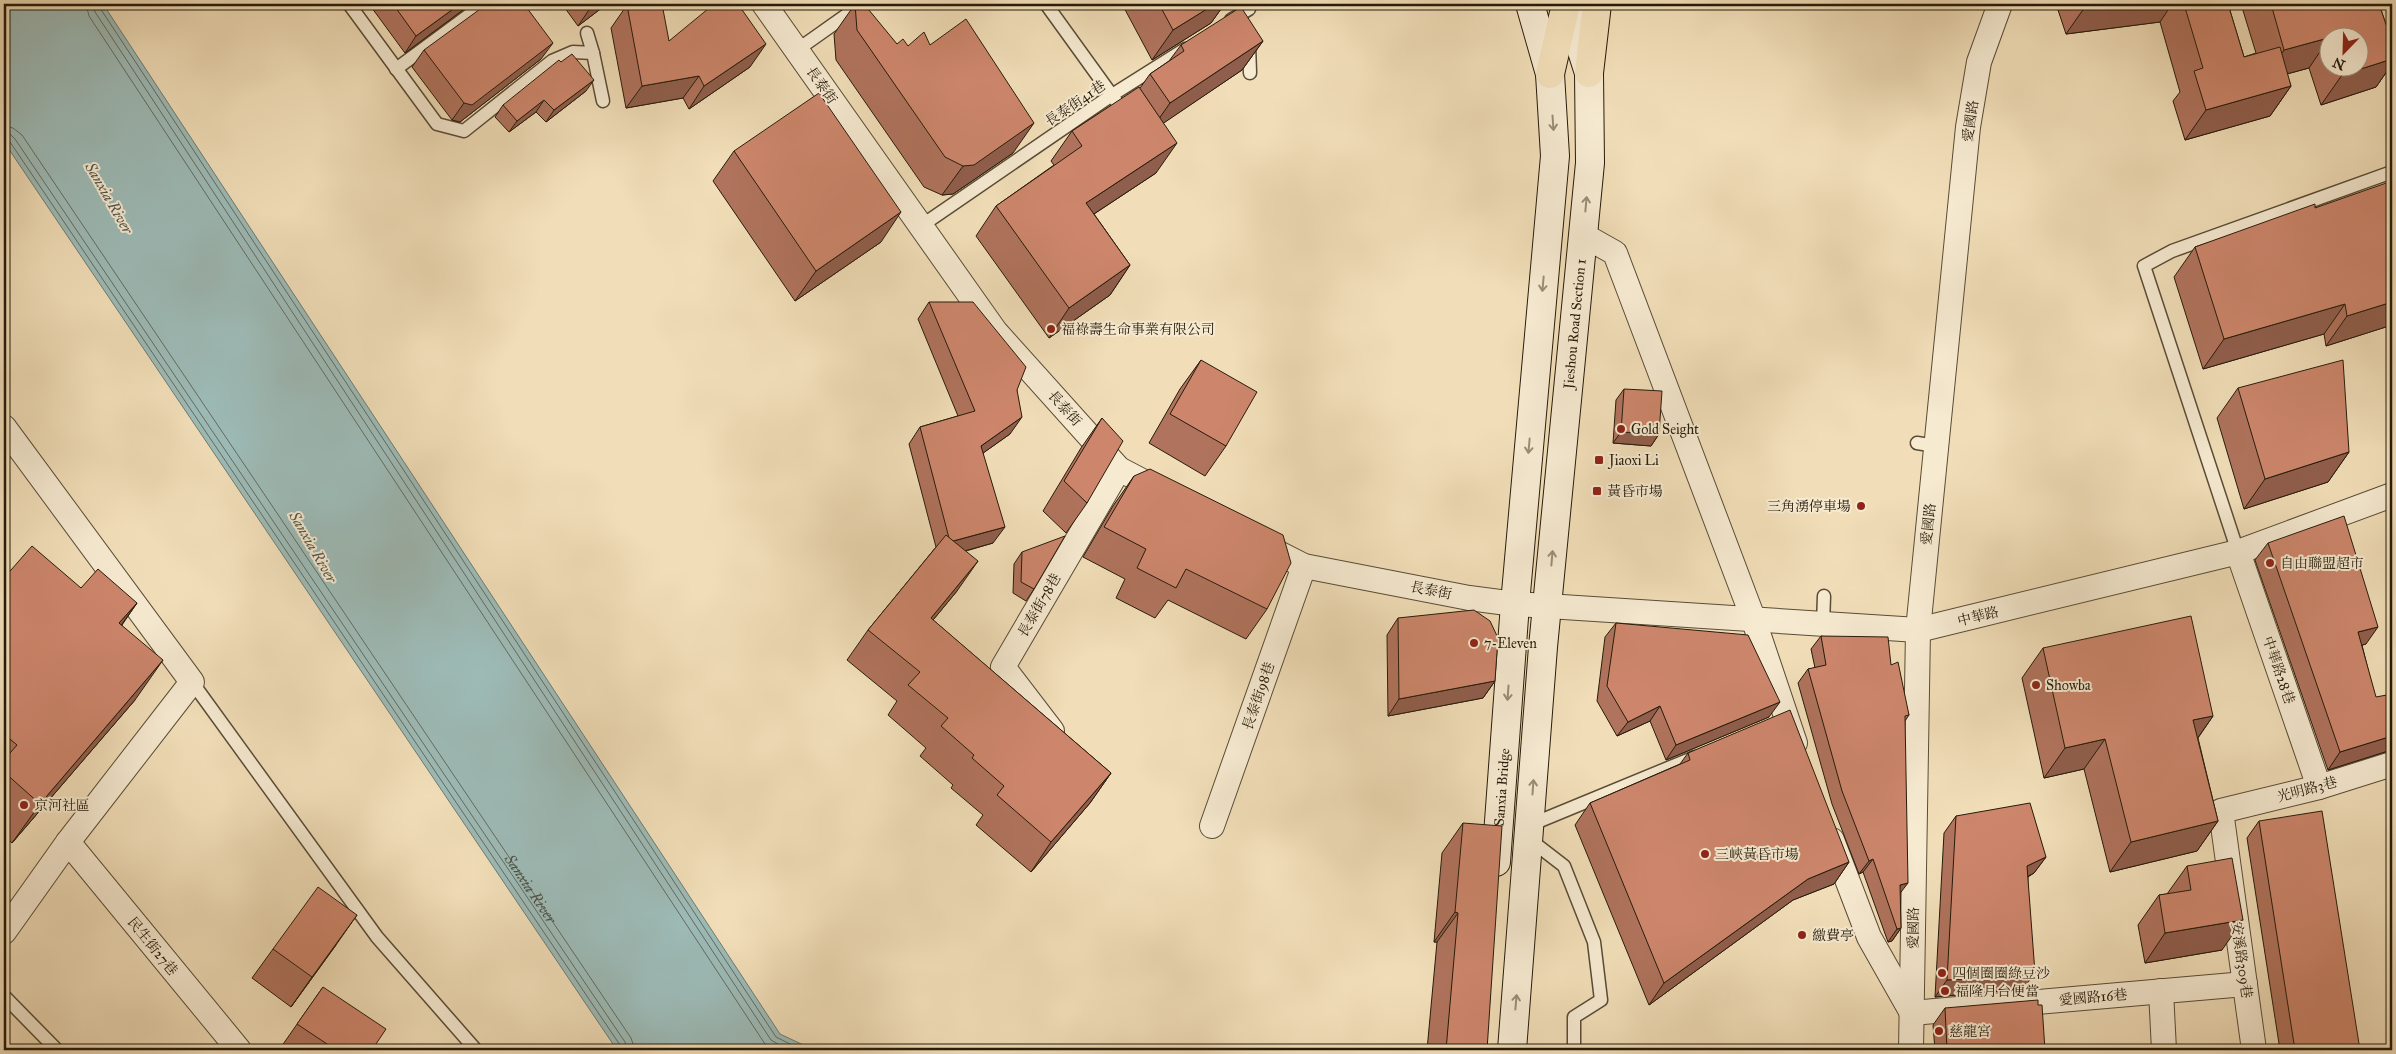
<svg xmlns="http://www.w3.org/2000/svg" width="2396" height="1054" font-family="'IM FELL Great Primer','Noto Serif TC',serif">
  <style>
    .water { fill: #9dbbb7; stroke: #6d7b72 }
    .lines { fill: none; stroke-linecap: round; stroke-linejoin: round }
    .shore { stroke: #626b60; stroke-width: 1 }
    .lane-casing { stroke: #594c36; stroke-width: 15 }
    .street-casing { stroke: #594c36; stroke-width: 26 }
    .secondary-casing { stroke: #261b0a; stroke-width: 30 }
    .primary-casing { stroke: #261b0a; stroke-width: 30 }
    .lane { stroke: #f6ead1; stroke-width: 12 }
    .street { stroke: #f6ead1; stroke-width: 24 }
    .secondary { stroke: #f6ead1; stroke-width: 28 }
    .primary { stroke: #f1deb8; stroke-width: 28 }
    .wall { fill: #b0735d; stroke: #261b0a; fill-rule: evenodd }
    .shaded-wall { fill: #905e4c; stroke: #261b0a }
    .building { fill: #cd866c; stroke: #261b0a }
    .oneway { stroke: #988d77 }
    .poi-dot { fill: #8f2418; stroke: #f6ead1; stroke-width: 2 }
    .labels { text-anchor: middle; stroke-width: 4; stroke-linejoin: round; paint-order: stroke }
    .street-label { font-size: 14px; fill: #261b0a; stroke: #f6ead1 }
    .poi-label { font-size: 14px; fill: #261b0a; stroke: #f6ead1; text-anchor: start }
    .water-label { font-size: 15px; font-style: italic; fill: #505347; stroke: #f6ead1 }
  </style>
  <rect width="100%" height="100%" fill="#f1deb8"/>
  <filter id="stains"><feTurbulence type="fractalNoise" baseFrequency=".004" numOctaves="4"/><feColorMatrix values="0 0 0 0 .2 0 0 0 0 .09 0 0 0 0 .02 0 0 0 .5 -.17"/></filter>
  <radialGradient id="worn" r=".72"><stop offset=".6" stop-color="#630" stop-opacity="0"/><stop offset="1" stop-color="#630" stop-opacity=".3"/></radialGradient>
  <!-- water -->
  <polygon class="water" points="4,4 103,4 780,1034 814,1050 617,1050 4,142"/>
  <g class="lines">
    <!-- shore -->
    <g class="shore">
      <polyline points="86,4 89,16 765,1044 771,1050"/>
      <polyline points="93,4 95,12 771,1040 788,1050"/>
      <polyline points="99,4 100,8 776,1037 802,1050"/>
      <path id="s1" d="M4,126l9,2 9,7 609,903 4,12"/>
      <polyline points="4,133 10,134 15,139 625,1042 627,1050"/>
      <polyline points="4,140 10,142 620,1045 621,1050"/>
    </g>
    <defs>
      <g id="lane">
        <polyline points="349,4 437,124 464,131 552,61 573,52 593,53"/>
        <polyline points="1046,4 1116,101"/>
        <polyline points="1231,20 1249,9"/>
        <polyline points="587,33 593,53 603,101"/>
        <polyline points="1249,44 1250,73"/>
        <polyline points="797,50 862,4"/>
        <polyline points="396,69 484,4"/>
        <polyline points="921,226 1112,95 1185,49"/>
        <polyline points="1917,443 1936,446"/>
        <polyline points="2238,552 2144,266 2172,251 2392,172"/>
        <polyline points="1823,624 1824,596"/>
        <polyline points="192,682 377,937 476,1050"/>
        <polyline points="1530,825 1695,757"/>
        <polyline points="1529,839 1564,866 1594,942 1601,1000 1574,1017 1574,1050"/>
        <polyline points="4,996 57,1050"/>
      </g>
      <g id="street">
        <polyline points="764,4 995,331 1119,469 1163,492"/>
        <polyline points="1583,235 1615,253 1753,618 1795,743"/>
        <polyline points="4,427 192,682 68,842 4,932"/>
        <polyline points="1261,544 1304,566 1469,598 1515,604 1918,630 2238,552 2392,495"/>
        <polyline points="2238,552 2319,787"/>
        <polyline points="1052,731 1003,667 1119,469"/>
        <polyline points="1212,826 1304,566"/>
        <polyline points="1832,840 1869,937 1912,1013 2245,984"/>
        <polyline points="68,842 239,1050"/>
        <polyline points="2161,991 2164,1050"/>
        <polyline points="1911,1050 1918,630 1968,127 1979,62 2000,4"/>
        <polyline points="2254,1050 2221,811 2319,787 2392,764"/>
      </g>
      <g id="secondary">
        <path id="s2" d="M1496,862l19,-258 40,-448 -5,-82 -20,-70"/>
        <path id="s3" d="M1512,1050l31,-403 47,-484 -1,-90 -22,-69"/>
      </g>
      <g id="primary">
        <polyline points="1589,73 1597,4"/>
        <polyline points="1550,74 1566,4"/>
      </g>
    </defs>
    <!-- lane casing -->
    <use href="#lane" class="lane-casing"/>
    <!-- street casing -->
    <use href="#street" class="street-casing"/>
    <!-- secondary casing -->
    <use href="#secondary" class="secondary-casing"/>
    <!-- primary casing -->
    <use href="#primary" class="primary-casing"/>
    <!-- lane -->
    <use href="#lane" class="lane"/>
    <!-- street -->
    <use href="#street" class="street"/>
    <!-- secondary -->
    <use href="#secondary" class="secondary"/>
    <!-- primary -->
    <use href="#primary" class="primary"/>
  </g>
  <!-- wall -->
  <g class="wall">
    <polygon points="369,4 471,4 405,53"/>
    <polygon points="562,4 607,4 578,26"/>
    <polygon points="855,4 897,44 908,46 930,45 1013,153 953,194 942,195 924,187 836,60 834,34"/>
    <polygon points="1122,4 1231,4 1221,9 1211,23 1152,60"/>
    <path d="M2056,4h172l16,53 12,-4 -15,-49h138l13,38v22l-16,23 -55,18 -12,-37 -22,6 4,12 -21,30 -85,24 -12,-39 7,-9 -20,-70 -94,12zM2328,38h30v30h-30z"/>
    <polygon points="627,5 669,41 750,67 689,109 683,98 626,108 611,28"/>
    <polygon points="1263,41 1242,70 1163,123 1156,173 1094,214 1130,265 1110,295 1049,338 976,236 996,206 1054,165 1051,161 1072,131 1140,88 1150,74 1169,61 1181,45"/>
    <polygon points="424,50 541,59 460,122 452,120 412,67"/>
    <polygon points="586,91 546,122 536,112 509,132 495,117 503,105"/>
    <polygon points="734,151 881,242 795,301 713,181"/>
    <polygon points="2315,208 2392,325 2326,346 2324,334 2203,369 2174,277 2195,247"/>
    <polygon points="929,302 1017,390 1010,434 983,453 993,543 966,551 957,591 933,620 1111,773 1090,803 1031,872 976,825 983,815 951,788 953,785 920,756 926,748 888,715 897,701 847,660 868,630 936,547 909,444 920,427 958,416 918,319"/>
    <polygon points="1201,360 1226,446 1205,476 1149,443 1180,389"/>
    <polygon points="2238,388 2349,452 2328,482 2244,509 2217,418"/>
    <polygon points="1624,389 1659,434 1651,446 1613,443 1616,400"/>
    <polygon points="1102,418 1087,503 1066,533 1043,511 1081,448"/>
    <polygon points="1134,476 1267,609 1246,639 1168,600 1155,618 1116,598 1125,579 1083,557 1113,506"/>
    <polygon points="2268,543 2366,644 2362,645 2388,751 2328,770 2255,560"/>
    <polygon points="1022,552 1034,589 1026,601 1013,593 1014,564"/>
    <polygon points="4,578 81,588 137,603 122,625 135,700 12,843 4,836"/>
    <polygon points="1398,618 1495,681 1483,698 1388,716 1387,635"/>
    <polygon points="1616,623 1769,717 1666,760 1650,721 1617,736 1597,701 1605,637"/>
    <polygon points="1821,636 1891,665 1909,715 1905,721 1900,894 1901,928 1892,941 1888,942 1863,872 1859,874 1832,804 1798,683 1808,669 1815,668 1811,649"/>
    <polygon points="2043,648 2213,716 2198,738 2218,821 2197,851 2110,872 2084,769 2044,778 2022,678"/>
    <polygon points="1688,753 1849,862 1834,884 1793,900 1649,1005 1575,825 1590,803 1680,764"/>
    <polygon points="1956,816 2046,857 2034,873 2028,877 2023,989 1935,997 1944,833"/>
    <polygon points="2259,821 2360,1050 2280,1050 2247,838"/>
    <polygon points="1463,823 1487,1050 1427,1050 1437,942 1434,942 1442,853"/>
    <polygon points="2187,866 2222,950 2145,963 2138,925 2159,895 2167,894"/>
    <polygon points="336,945 291,1007 252,978 273,949"/>
    <polygon points="323,987 372,1050 279,1050"/>
    <polygon points="1945,1008 2045,1050 1935,1050 1933,1025"/>
  </g>
  <!-- shaded-wall -->
  <g class="shaded-wall">
    <polygon points="460,4 471,4 405,53 416,36"/>
    <polygon points="593,4 607,4 578,26"/>
    <polygon points="1215,4 1231,4 1221,9 1211,23 1152,60 1173,30"/>
    <polygon points="2087,4 2172,4 2160,22 2066,34"/>
    <polygon points="2328,38 2328,40 2309,68 2264,80 2284,50"/>
    <polygon points="1263,41 1242,70 1149,133 1170,103"/>
    <polygon points="553,43 541,59 460,122 452,120 464,103"/>
    <polygon points="766,44 750,67 689,109 704,86"/>
    <polygon points="2392,59 2392,64 2376,87 2321,105 2342,75"/>
    <polygon points="699,76 683,98 626,108 642,86"/>
    <polygon points="594,80 586,91 546,122 554,110"/>
    <polygon points="2291,86 2270,116 2185,140 2206,110"/>
    <polygon points="544,100 536,112 509,132 517,121"/>
    <polygon points="1034,123 1013,153 953,194 942,195 963,166"/>
    <polygon points="1177,143 1156,173 1065,233 1086,203"/>
    <polygon points="901,212 881,242 795,301 816,271"/>
    <polygon points="1130,265 1110,295 1049,338 1069,308"/>
    <polygon points="2392,302 2392,325 2326,346 2347,316"/>
    <polygon points="2345,304 2324,334 2203,369 2224,339"/>
    <polygon points="1022,417 1010,434 969,463 981,446"/>
    <polygon points="1621,432 1659,434 1651,446 1613,443"/>
    <polygon points="2349,452 2328,482 2244,509 2265,479"/>
    <polygon points="1005,527 993,543 939,558 950,542"/>
    <polygon points="978,561 957,591 910,648 931,618"/>
    <polygon points="137,603 109,642 119,623"/>
    <polygon points="2378,627 2366,644 2346,650 2358,632"/>
    <polygon points="163,660 135,700 12,843 40,804"/>
    <polygon points="1495,681 1483,698 1388,716 1399,699"/>
    <polygon points="1780,702 1769,717 1666,760 1676,745"/>
    <polygon points="1660,706 1650,721 1617,736 1628,722"/>
    <polygon points="2213,716 2192,746 2193,720"/>
    <polygon points="2392,736 2392,752 2388,751 2328,770 2340,752"/>
    <polygon points="2105,739 2084,769 2044,778 2065,748"/>
    <polygon points="1111,773 1090,803 1031,872 1051,842"/>
    <polygon points="2218,821 2197,851 2110,872 2131,842"/>
    <polygon points="2046,857 2034,873 2015,883 2027,866"/>
    <polygon points="1873,859 1863,872 1859,874 1869,861"/>
    <polygon points="1849,862 1834,884 1793,900 1649,1005 1664,983 1808,879"/>
    <polygon points="1908,883 1898,896 1900,885"/>
    <polygon points="1455,912 1458,913 1437,942 1434,942"/>
    <polygon points="357,915 336,945 291,1007 312,977"/>
    <polygon points="2243,920 2222,950 2145,963 2165,933"/>
    <polygon points="1901,928 1892,941 1888,942 1897,929"/>
    <polygon points="2035,973 2023,989 1935,997 1947,980"/>
  </g>
  <!-- building -->
  <g class="building">
    <polygon points="393,4 460,4 416,36"/>
    <polygon points="487,4 524,4 553,43 472,105 464,103 424,50"/>
    <polygon points="636,4 662,4 669,41 714,4 738,4 766,44 704,86 699,76 642,86 627,5"/>
    <polygon points="855,4 864,4 897,44 903,39 908,46 924,32 930,45 966,19 1034,123 974,165 963,166 945,157 857,30"/>
    <polygon points="1159,4 1215,4 1173,30"/>
    <polygon points="2184,4 2228,4 2244,57 2280,47 2291,86 2206,110 2194,71 2203,68"/>
    <polygon points="2271,4 2379,4 2392,42 2392,59 2342,75 2340,68 2358,68 2358,38 2328,38 2284,50"/>
    <polygon points="1241,7 1263,41 1170,103 1150,74 1184,51 1181,45"/>
    <polygon points="572,54 594,80 554,110 544,100 517,121 503,105 559,60 561,62"/>
    <polygon points="1139,87 1177,143 1086,203 1130,265 1069,308 996,206 1082,146 1072,131"/>
    <polygon points="819,93 901,212 816,271 734,151"/>
    <polygon points="2392,181 2392,302 2347,316 2345,304 2224,339 2195,247 2315,204 2315,208"/>
    <polygon points="929,302 973,302 1026,367 1017,390 1022,417 981,446 1005,527 953,541 949,538 920,427 975,411"/>
    <polygon points="1201,360 1257,392 1226,446 1170,414"/>
    <polygon points="2343,360 2349,452 2265,479 2238,388"/>
    <polygon points="1624,389 1662,391 1659,434 1621,432"/>
    <polygon points="1102,418 1123,441 1087,503 1064,481"/>
    <polygon points="1150,469 1283,535 1291,563 1267,609 1186,569 1176,588 1137,568 1146,549 1104,527 1134,476"/>
    <polygon points="2344,516 2378,627 2358,632 2376,697 2392,694 2392,736 2340,752 2268,543"/>
    <polygon points="946,535 978,561 931,618 1111,773 1051,842 997,795 1004,786 972,758 974,755 941,726 948,718 908,685 920,672 868,630"/>
    <polygon points="1065,536 1034,589 1021,582 1022,552"/>
    <polygon points="32,546 81,588 98,569 137,603 119,623 163,660 40,804 4,772 4,760 17,745 4,734 4,578"/>
    <polygon points="1474,610 1490,621 1498,638 1495,681 1399,699 1398,618"/>
    <polygon points="2191,616 2213,716 2193,720 2218,821 2131,842 2105,739 2065,748 2043,648"/>
    <polygon points="1616,623 1748,635 1780,702 1676,745 1660,706 1628,722 1607,686"/>
    <polygon points="1821,636 1888,637 1891,665 1898,662 1909,715 1905,716 1908,883 1900,885 1901,928 1897,929 1873,859 1869,861 1842,791 1808,669 1826,665"/>
    <polygon points="1790,710 1849,862 1808,879 1664,983 1590,803 1690,760 1688,753"/>
    <polygon points="2030,803 2046,857 2027,866 2035,973 1947,980 1956,816"/>
    <polygon points="2322,811 2360,1050 2295,1050 2259,821"/>
    <polygon points="1463,823 1502,826 1487,1050 1446,1050 1458,913 1455,912"/>
    <polygon points="2232,858 2243,920 2165,933 2159,895 2191,890 2187,866"/>
    <polygon points="318,887 357,915 312,977 273,949"/>
    <polygon points="323,987 386,1029 372,1050 336,1050 297,1024"/>
    <polygon points="2038,1000 2038,1005 2042,1005 2045,1050 1947,1050 1945,1008"/>
  </g>
  <!-- one-way arrows -->
  <defs><path id="oneway-shaft" d="M-6 0H5M1.5-3L5.5 0L1.5 3" fill="none" stroke-width="1.6" stroke-linecap="round" stroke-linejoin="round" transform="scale(1.25)"/></defs>
  <g class="oneway">
    <use href="#oneway-shaft" transform="translate(1553 123) rotate(86)"/>
    <use href="#oneway-shaft" transform="translate(1586 204) rotate(-85)"/>
    <use href="#oneway-shaft" transform="translate(1543 284) rotate(95)"/>
    <use href="#oneway-shaft" transform="translate(1529 446) rotate(95)"/>
    <use href="#oneway-shaft" transform="translate(1552 558) rotate(-85)"/>
    <use href="#oneway-shaft" transform="translate(1508 693) rotate(94)"/>
    <use href="#oneway-shaft" transform="translate(1533 787) rotate(-86)"/>
    <use href="#oneway-shaft" transform="translate(1516 1002) rotate(-85)"/>
  </g>
  <!-- markers -->
  <g class="poi-dot">
    <circle cx="1051" cy="329" r="5"/>
    <circle cx="1621" cy="429" r="5"/>
    <rect x="1594" y="455" width="10" height="10" rx="2.5"/>
    <rect x="1592" y="486" width="10" height="10" rx="2.5"/>
    <circle cx="1861" cy="506" r="5"/>
    <circle cx="2270" cy="563" r="5"/>
    <circle cx="1474" cy="643" r="5"/>
    <circle cx="2036" cy="685" r="5"/>
    <circle cx="24" cy="805" r="5"/>
    <circle cx="1705" cy="854" r="5"/>
    <circle cx="1802" cy="935" r="5"/>
    <circle cx="1942" cy="973" r="5"/>
    <circle cx="1945" cy="991" r="5"/>
    <circle cx="1939" cy="1031" r="5"/>
  </g>
  <g class="labels">
    <!-- street labels -->
    <g class="street-label">
      <text transform="translate(822 85) rotate(55)" y="5">長泰街</text>
      <text transform="translate(1075 103) rotate(-34)" y="5">長泰街41巷</text>
      <text transform="translate(1970 121) rotate(-82)" y="5">愛國路</text>
      <text dy="5" stroke="none"><textPath href="#s3" startOffset="729">Jieshou Road Section 1</textPath></text>
      <text transform="translate(1065 408) rotate(48)" y="5">長泰街</text>
      <text transform="translate(1928 524) rotate(-84)" y="5">愛國路</text>
      <text transform="translate(1431 590) rotate(11)" y="5">長泰街</text>
      <text transform="translate(1039 605) rotate(-60)" y="5">長泰街78巷</text>
      <text transform="translate(1978 616) rotate(-14)" y="5">中華路</text>
      <text transform="translate(2279 670) rotate(71)" y="5">中華路28巷</text>
      <text transform="translate(1258 696) rotate(-71)" y="5">長泰街98巷</text>
      <text dy="5" stroke="none"><textPath href="#s2" startOffset="75">Sanxia Bridge</textPath></text>
      <text transform="translate(2307 789) rotate(-15)" y="5">光明路3巷</text>
      <text transform="translate(1913 928) rotate(-89)" y="5">愛國路</text>
      <text transform="translate(153 946) rotate(51)" y="5">民生街27巷</text>
      <text transform="translate(2242 960) rotate(82)" y="5">安溪路309巷</text>
      <text transform="translate(2093 997) rotate(-5)" y="5">愛國路16巷</text>
    </g>
    <!-- poi labels -->
    <g class="poi-label">
      <text x="1061" y="334">福祿壽生命事業有限公司</text>
      <text x="1631" y="434">Gold Seight</text>
      <text x="1609" y="465">Jiaoxi Li</text>
      <text x="1607" y="496">黃昏市場</text>
      <text x="1851" y="511" text-anchor="end">三角湧停車場</text>
      <text x="2280" y="568">自由聯盟超市</text>
      <text x="1484" y="648">7-Eleven</text>
      <text x="2046" y="690">Showba</text>
      <text x="34" y="810">京河社區</text>
      <text x="1715" y="859">三峽黃昏市場</text>
      <text x="1812" y="940">繳費亭</text>
      <text x="1952" y="978">四個圈圈綠豆沙</text>
      <text x="1955" y="996">福隆月台便當</text>
      <text x="1949" y="1036">慈龍宮</text>
    </g>
    <!-- water labels -->
    <g class="water-label">
      <text transform="translate(109 198) rotate(60)" y="5">Sanxia River</text>
      <text transform="translate(313 547) rotate(60)" y="5">Sanxia River</text>
      <text dy="5" stroke="none"><textPath href="#s1" startOffset="930">Sanxia River</textPath></text>
    </g>
  </g>
  <!-- margin -->
  <rect width="2396" height="1054" fill="none" stroke="#f1deb8" stroke-width="20"/>
  <rect x="5" y="5" width="2386" height="1044" fill="none" stroke="#261b0a" stroke-width="2.5"/>
  <rect x="10" y="10" width="2376" height="1034" fill="none" stroke="#261b0a"/>
  <!-- north arrow -->
  <g transform="translate(2344 52) rotate(203)"><circle r="24" fill="#f6ead1" stroke="#a39781"/>
  <path d="M0-4L9 19L0 12L-9 19Z" fill="#8f2418"/>
  <text y="-8" font-size="14" font-weight="bold" text-anchor="middle" fill="#261b0a">N</text>
  </g>
  <rect width="100%" height="100%" filter="url(#stains)"/>
  <rect width="100%" height="100%" fill="url(#worn)"/>
</svg>
